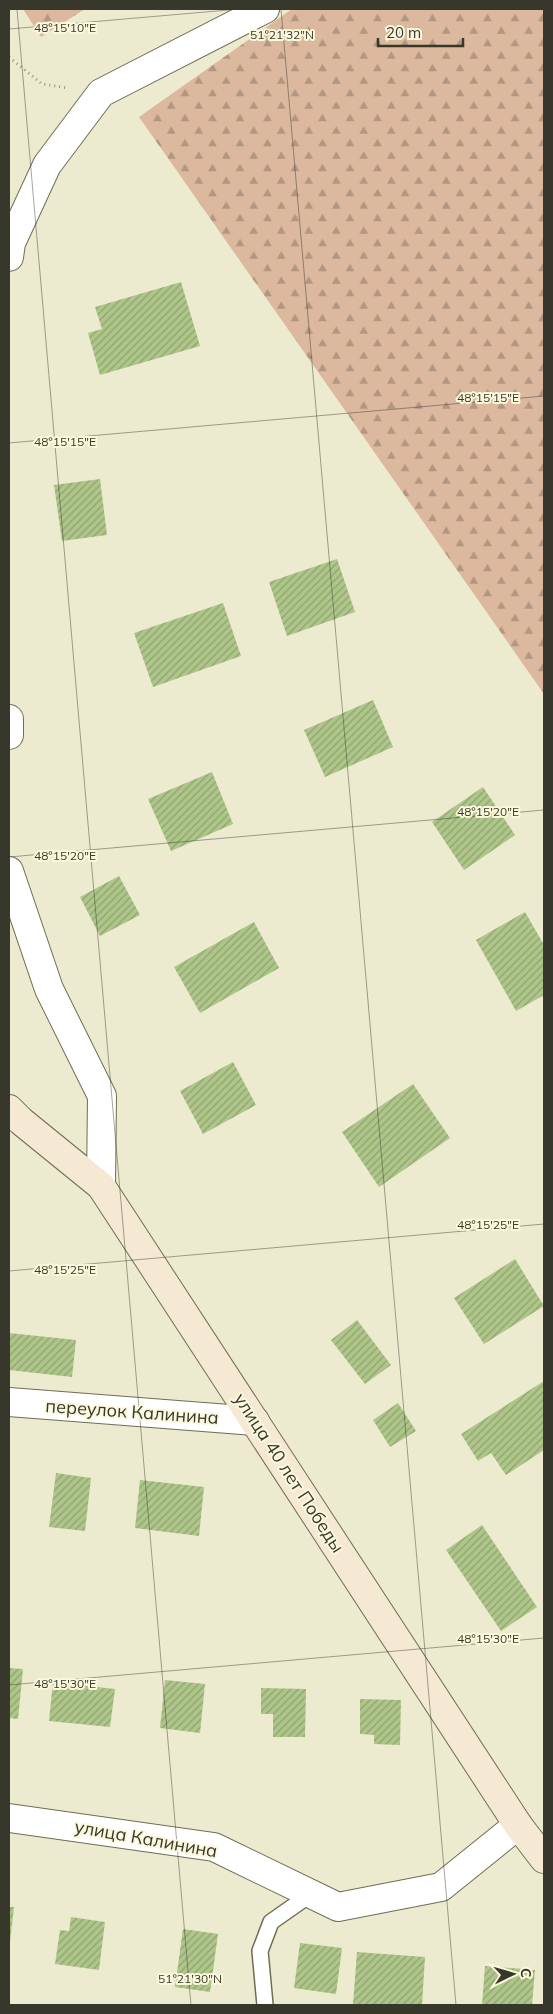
<svg xmlns="http://www.w3.org/2000/svg" width="553" height="2014" font-family="Mulish,sans-serif">
  <style>
    .forest { fill: url(#forest-firs) }
    .building { fill: url(#building-hatch) }
    .lines { fill: none; stroke-linecap: round; stroke-linejoin: round }
    .lane-casing { stroke: #6f6d54; stroke-width: 18 }
    .street-casing { stroke: #6f6d54; stroke-width: 30 }
    .secondary-casing { stroke: #6f6d54; stroke-width: 30 }
    .path { stroke: #969581; stroke-width: 3; stroke-dasharray: 1 4; stroke-linecap: butt }
    .lane { stroke: #fff; stroke-width: 15 }
    .street { stroke: #fff; stroke-width: 28 }
    .secondary { stroke: #f5e9d3; stroke-width: 28 }
    .ticks { fill: none; stroke: #38372c; stroke-width: 1; stroke-opacity: 0.45 }
    .labels { text-anchor: middle; stroke-width: 4; stroke-linejoin: round; paint-order: stroke }
    .street-label { font-size: 18px; fill: #38372c; stroke: #fbf8dc }
    .ticks-label { font-size: 12px; text-anchor: middle; fill: #38372c; stroke: #fbf8dc; stroke-width: 4; stroke-linejoin: round; paint-order: stroke }
  </style>
  <defs>
    <pattern id="forest-firs" width="22" height="20" patternUnits="userSpaceOnUse" patternTransform="scale(1.25)"><rect width="22" height="20" fill="#dbb89e"/><path d="M5 1l3.5 6h-7zM16 11l3.5 6h-7z" fill="#b39681"/></pattern>
    <pattern id="building-hatch" width="6" height="6" patternUnits="userSpaceOnUse" patternTransform="scale(1.25)"><rect width="6" height="6" fill="#aec689"/><path d="M-1 1l2-2M0 6l6-6M5 7l2-2" fill="none" stroke="#8fa270"/></pattern>
  </defs>
  <rect width="100%" height="100%" fill="#edebcf"/>
  <!-- forest -->
  <g class="forest">
    <polygon points="23,9 85,9 41,37"/>
    <polygon points="292,9 544,9 544,694 139,117"/>
  </g>
  <!-- building -->
  <g class="building">
    <polygon points="181,282 200,346 100,375 88,333 102,329 95,307"/>
    <polygon points="100,479 107,535 62,541 54,485"/>
    <polygon points="337,559 355,612 287,636 269,582"/>
    <polygon points="223,603 241,656 153,687 134,633"/>
    <polygon points="373,700 393,747 325,777 304,730"/>
    <polygon points="212,772 233,824 171,851 148,799"/>
    <polygon points="483,787 515,835 464,870 432,822"/>
    <polygon points="119,876 140,915 100,936 80,897"/>
    <polygon points="525,912 544,945 544,995 516,1011 476,940"/>
    <polygon points="254,922 279,968 200,1013 174,967"/>
    <polygon points="233,1062 256,1105 203,1134 180,1091"/>
    <polygon points="413,1084 450,1138 379,1187 342,1132"/>
    <polygon points="515,1259 544,1306 484,1344 454,1298"/>
    <polygon points="357,1320 391,1365 365,1384 331,1340"/>
    <polygon points="9,1333 76,1340 72,1377 9,1370"/>
    <polygon points="544,1381 544,1450 506,1475 491,1453 478,1461 461,1434"/>
    <polygon points="398,1403 416,1431 390,1447 373,1420"/>
    <polygon points="56,1473 91,1478 85,1531 49,1527"/>
    <polygon points="140,1480 204,1487 199,1536 135,1528"/>
    <polygon points="482,1525 537,1607 501,1631 446,1550"/>
    <polygon points="9,1668 23,1669 18,1719 9,1718"/>
    <polygon points="165,1680 205,1684 200,1733 160,1728"/>
    <polygon points="53,1682 115,1689 110,1727 49,1721"/>
    <polygon points="261,1688 306,1689 305,1737 273,1737 273,1714 261,1714"/>
    <polygon points="360,1699 401,1700 400,1745 374,1744 374,1735 360,1734"/>
    <polygon points="9,1907 14,1907 10,1942 9,1942"/>
    <polygon points="71,1917 105,1922 99,1970 55,1964 60,1930 69,1931"/>
    <polygon points="183,1929 218,1934 210,1992 175,1987"/>
    <polygon points="300,1943 342,1948 336,1994 294,1988"/>
    <polygon points="357,1952 425,1957 422,2005 353,2004"/>
    <polygon points="485,1966 535,1970 532,2005 482,2005"/>
  </g>
  <g class="lines">
    <defs>
      <polyline id="lane" points="265,2005 260,1951 271,1922 311,1894"/>
      <g id="street">
        <polyline points="9,257 11,243 47,165 101,93 265,9"/>
        <polyline points="9,719 9,735"/>
        <polyline points="9,871 49,989 102,1096 101,1186"/>
        <polyline points="9,1402 255,1421"/>
        <polyline points="9,1818 214,1847 338,1907 441,1887 518,1825"/>
      </g>
      <polyline id="secondary" points="9,1109 21,1121 101,1186 518,1825 544,1859"/>
    </defs>
    <!-- lane casing -->
    <use href="#lane" class="lane-casing"/>
    <!-- street casing -->
    <use href="#street" class="street-casing"/>
    <!-- secondary casing -->
    <use href="#secondary" class="secondary-casing"/>
    <!-- path -->
    <polyline class="path" points="9,57 42,84 68,88"/>
    <!-- lane -->
    <use href="#lane" class="lane"/>
    <!-- street -->
    <use href="#street" class="street"/>
    <!-- secondary -->
    <use href="#secondary" class="secondary"/>
  </g>
  <!-- ticks -->
  <path class="ticks" d="M17,9l174,1996M281,9l175,1996M9,29l231,-20M9,443l535,-47M9,857l535,-47M9,1271l535,-47M9,1685l535,-47"/>
  <g class="labels">
    <!-- street labels -->
    <g class="street-label">
      <text transform="translate(132 1412) rotate(4)" y="6">переулок Калинина</text>
      <text transform="translate(289 1473) rotate(57)" y="6">улица 40 лет Победы</text>
      <text transform="translate(146 1839) rotate(10)" y="6">улица Калинина</text>
    </g>
  </g>
  <g class="ticks-label">
    <text x="65" y="32">48°15'10"E</text>
    <text x="282" y="39">51°21'32"N</text>
    <text x="488" y="402">48°15'15"E</text>
    <text x="65" y="446">48°15'15"E</text>
    <text x="488" y="816">48°15'20"E</text>
    <text x="65" y="860">48°15'20"E</text>
    <text x="488" y="1229">48°15'25"E</text>
    <text x="65" y="1274">48°15'25"E</text>
    <text x="488" y="1643">48°15'30"E</text>
    <text x="65" y="1688">48°15'30"E</text>
    <text x="190" y="1983">51°21'30"N</text>
  </g>
  <!-- border -->
  <rect width="553" height="2014" fill="none" stroke="#38372c" stroke-width="20"/>
  <!-- north arrow -->
  <g transform="translate(513 1974) rotate(85)" stroke="#fbf8dc" stroke-width="4" paint-order="stroke">
  <path d="M0-4L9 19L0 12L-9 19Z" fill="#38372c"/>
  <text y="-8" font-size="14" font-weight="bold" text-anchor="middle" fill="#38372c">С</text>
  </g>
  <!-- scale -->
  <path d="M378 38v8h85v-8" fill="none" stroke="#38372c" stroke-width="2.5"/>
  <text x="386" y="38" font-size="15" fill="#38372c" stroke="#fbf8dc" stroke-width="4" paint-order="stroke">20 m</text>
</svg>
